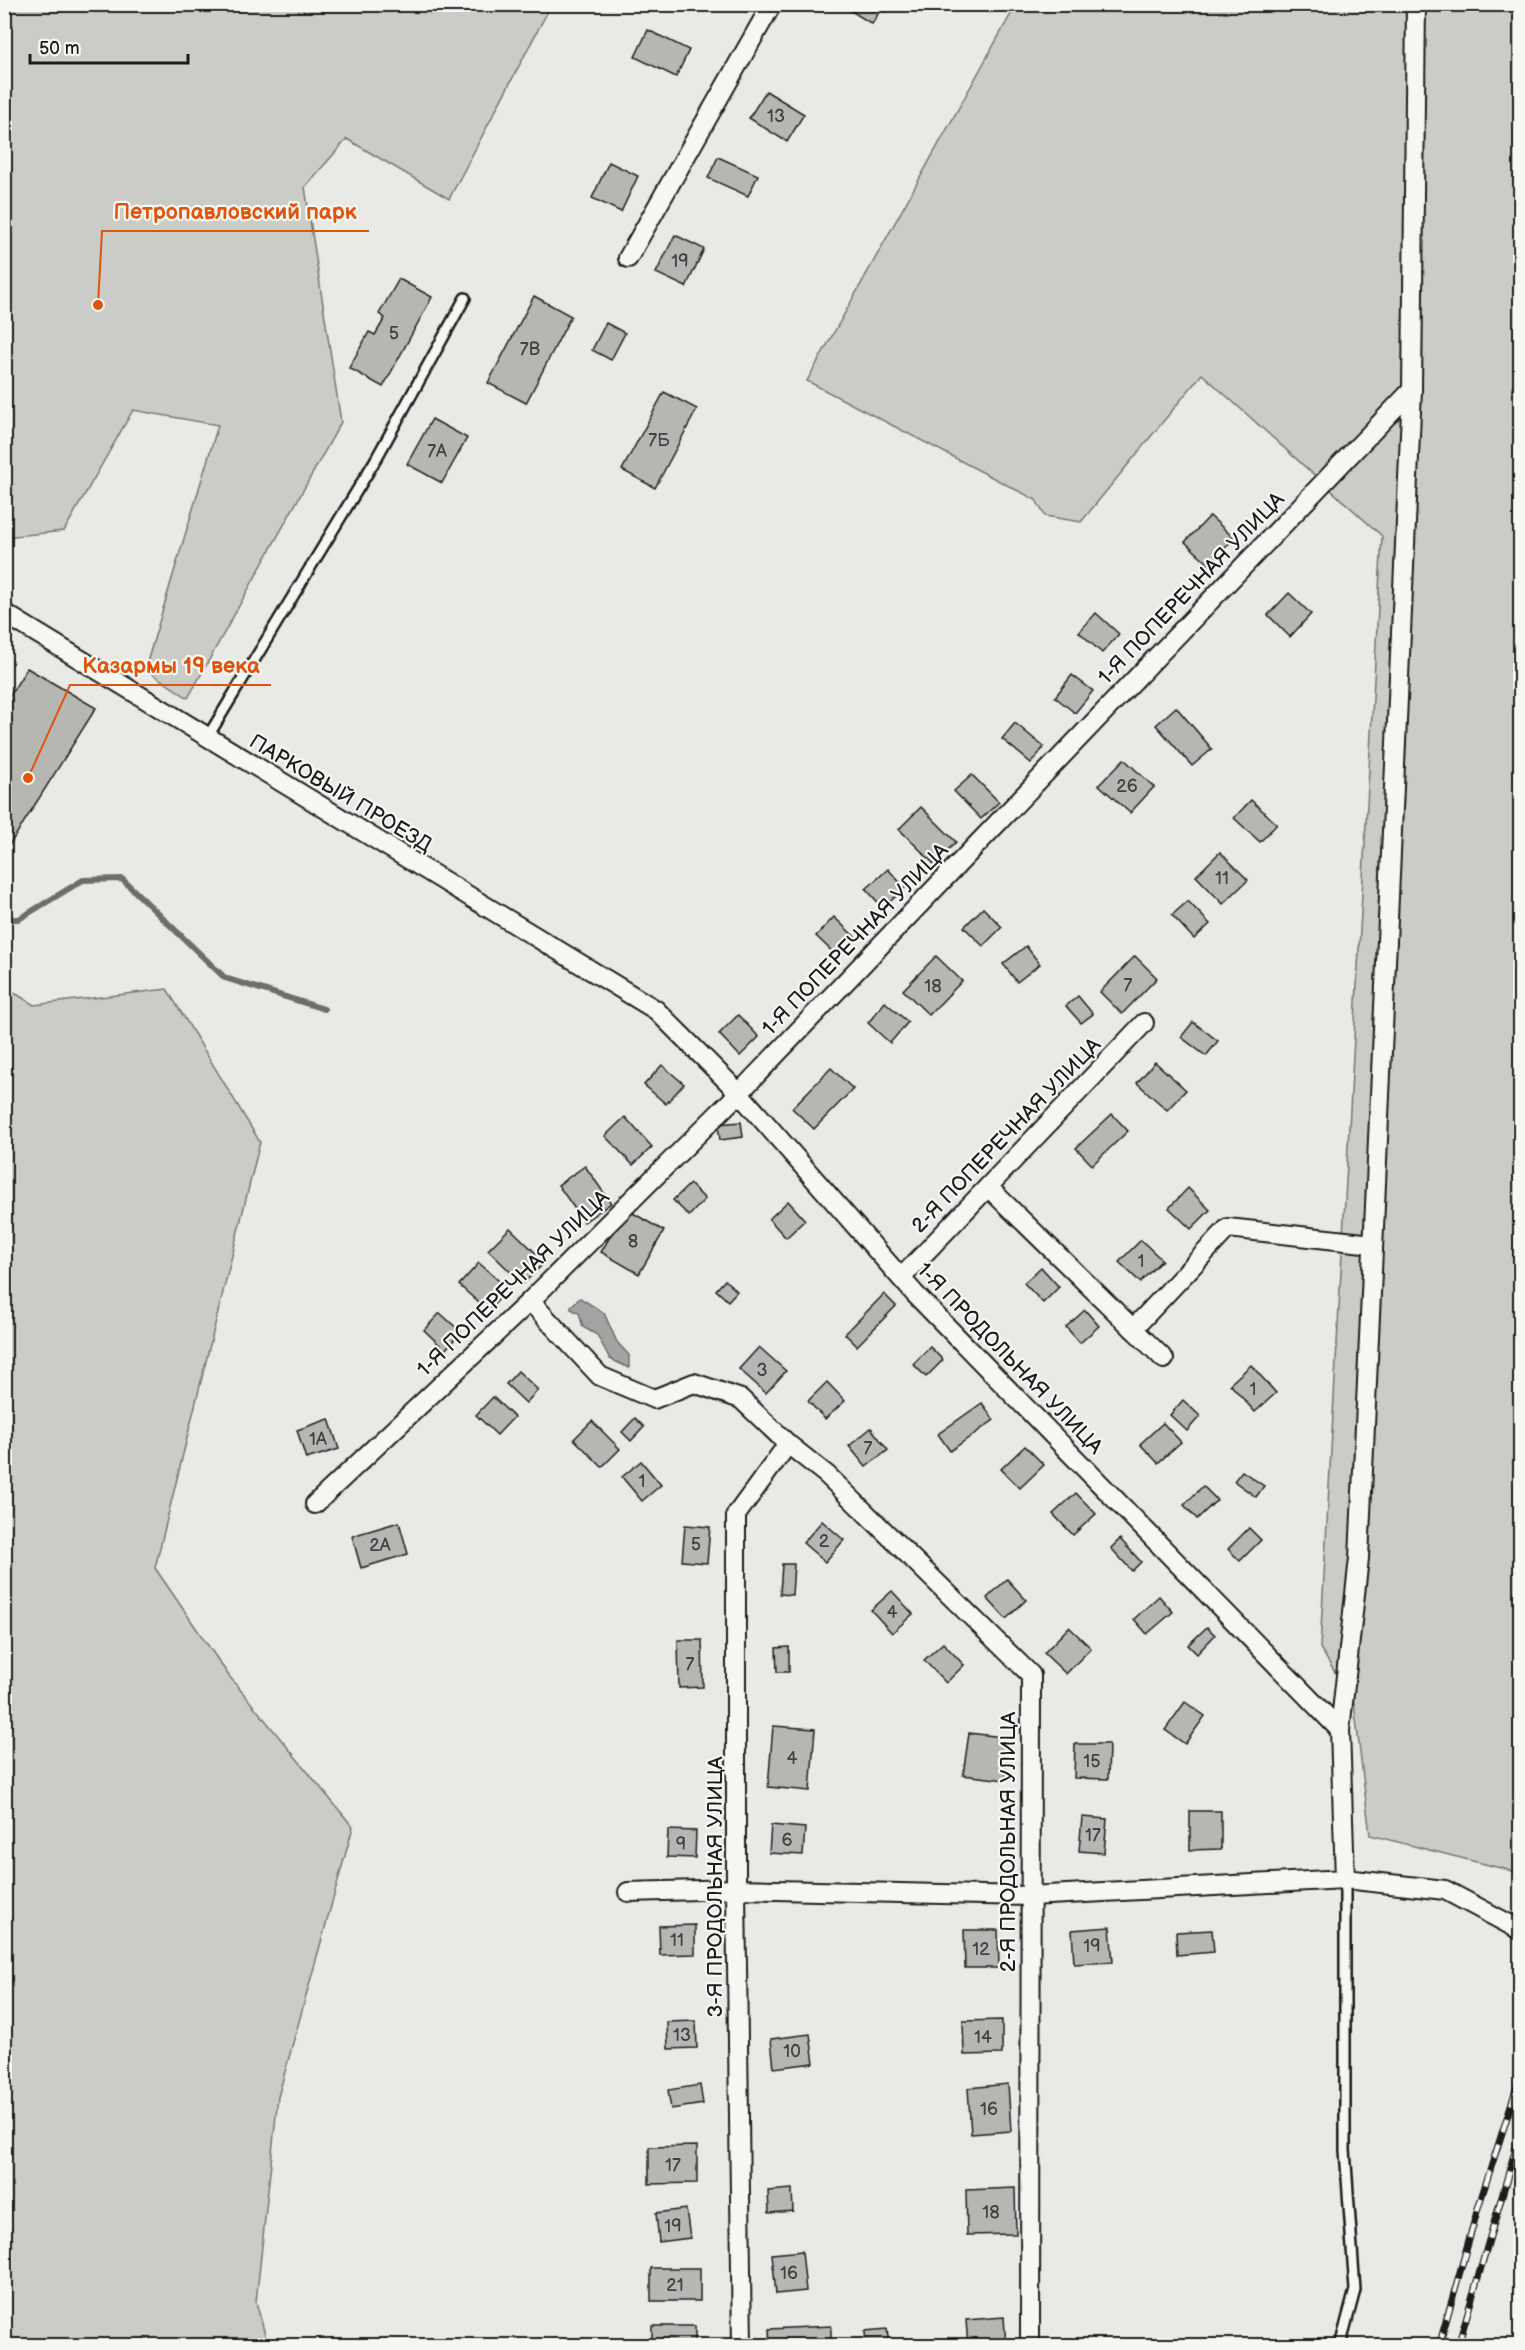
<svg xmlns="http://www.w3.org/2000/svg" width="1525" height="2350" font-family="'Balsamiq Sans',sans-serif">
  <style>
    .green { fill: #cbcbc7; stroke: #747472; stroke-width: 1.5 }
    .water { fill: #a3a3a1; stroke: #6d6d6c; stroke-width: 1.5 }
    .lines { fill: none; stroke-linecap: round; stroke-linejoin: round }
    .stream { stroke: #6d6d6c; stroke-width: 6 }
    .building { fill: #b6b6b3; stroke: #1c1c1c; stroke-width: 1.5 }
    .lane-casing { stroke: #1c1c1c; stroke-width: 14 }
    .street-casing { stroke: #1c1c1c; stroke-width: 22 }
    .lane { stroke: #f6f6f2; stroke-width: 9 }
    .street { stroke: #f6f6f2; stroke-width: 18 }
    .rail-casing { stroke: #1c1c1c; stroke-width: 7 }
    .rail { stroke: #f6f6f2; stroke-width: 4.5; stroke-dasharray: 14; stroke-linecap: butt }
    .labels { text-anchor: middle; stroke-width: 4.5; stroke-linejoin: round; paint-order: stroke }
    .number-label { font-size: 18px; fill: #424242 }
    .street-label { font-size: 21px; fill: #1c1c1c; stroke: #f6f6f2 }
    .leader { fill: none; stroke: #de560d; stroke-width: 2 }
    .callout-dot { fill: #de560d; stroke: #f6f6f2; stroke-width: 2 }
    .callout-label { font-size: 22px; text-anchor: middle; font-weight: bold; fill: #de560d; stroke: #f6f6f2; stroke-width: 4.5; stroke-linejoin: round; paint-order: stroke }
  </style>
  <rect width="100%" height="100%" fill="#e9e9e5"/>
  <filter id="ink" filterUnits="userSpaceOnUse"><feTurbulence type="fractalNoise" baseFrequency=".0167" numOctaves="2"/><feDisplacementMap in="SourceGraphic" scale="12" xChannelSelector="R" yChannelSelector="G"/><feConvolveMatrix kernelMatrix="1 2 1 2 8 2 1 2 1" color-interpolation-filters="sRGB"/></filter>
  <g filter="url(#ink)">
    <!-- green -->
    <g class="green">
      <polygon points="4,5 551,5 449,199 347,139 305,187 341,422 188,698 145,669 218,425 133,410 64,531 5,537"/>
      <polygon points="1016,5 1520,5 1520,1873 1370,1835 1354,1703 1320,1648 1382,536 1202,374 1081,522 1045,516 1036,500 807,381"/>
      <polygon points="5,987 34,1005 167,989 260,1142 155,1568 229,1676 353,1827 278,2097 256,2302 268,2345 5,2345"/>
    </g>
    <!-- water -->
    <polygon class="water" points="580,1298 604,1313 617,1342 629,1355 629,1368 610,1359 597,1335 583,1327 579,1313 571,1309 571,1306"/>
    <g class="lines">
      <!-- stream -->
      <polyline class="stream" points="4,919 19,919 83,880 122,879 225,978 324,1009"/>
    </g>
    <!-- building -->
    <g class="building">
      <polygon points="840,4 890,4 885,12 881,9 872,24"/>
      <polygon points="648,30 689,50 676,77 635,57"/>
      <polygon points="766,91 804,114 787,142 749,118"/>
      <polygon points="718,157 758,175 748,196 708,178"/>
      <polygon points="609,162 638,176 621,212 592,198"/>
      <polygon points="675,235 704,249 686,287 656,273"/>
      <polygon points="399,279 432,297 383,387 349,368 369,332 375,335 385,318 379,314"/>
      <polygon points="534,296 571,316 526,403 488,383"/>
      <polygon points="606,323 625,333 611,360 592,350"/>
      <polygon points="664,392 697,409 655,488 622,470"/>
      <polygon points="432,419 467,438 442,483 407,464"/>
      <polygon points="1210,516 1234,538 1210,565 1185,542"/>
      <polygon points="1289,593 1311,614 1290,637 1268,615"/>
      <polygon points="1096,613 1119,634 1102,653 1079,632"/>
      <polygon points="27,668 96,708 7,849 4,847 4,705"/>
      <polygon points="1072,675 1093,691 1075,713 1055,697"/>
      <polygon points="1176,707 1212,749 1192,766 1156,725"/>
      <polygon points="1015,723 1044,747 1031,763 1002,739"/>
      <polygon points="1124,759 1154,787 1130,813 1099,785"/>
      <polygon points="972,775 999,802 981,819 954,791"/>
      <polygon points="1251,800 1277,824 1260,842 1234,818"/>
      <polygon points="921,807 956,842 934,864 899,829"/>
      <polygon points="1220,852 1248,880 1223,904 1196,876"/>
      <polygon points="888,869 905,888 883,908 866,889"/>
      <polygon points="1188,901 1210,924 1194,939 1172,915"/>
      <polygon points="983,908 1002,927 983,946 964,927"/>
      <polygon points="834,917 855,937 837,956 816,936"/>
      <polygon points="1026,946 1040,964 1017,982 1003,964"/>
      <polygon points="936,956 962,981 929,1015 903,990"/>
      <polygon points="1135,956 1157,978 1122,1014 1100,992"/>
      <polygon points="1078,996 1093,1014 1081,1023 1066,1006"/>
      <polygon points="885,1002 908,1022 890,1043 868,1023"/>
      <polygon points="738,1015 759,1037 740,1056 719,1034"/>
      <polygon points="1193,1022 1218,1041 1206,1056 1181,1037"/>
      <polygon points="1155,1062 1186,1090 1167,1110 1137,1083"/>
      <polygon points="662,1065 684,1084 666,1104 644,1085"/>
      <polygon points="831,1068 853,1089 814,1129 792,1108"/>
      <polygon points="1112,1114 1128,1131 1092,1165 1076,1148"/>
      <polygon points="625,1117 652,1147 633,1165 605,1136"/>
      <polygon points="741,1122 743,1137 720,1140 718,1124"/>
      <polygon points="585,1166 611,1203 584,1222 558,1185"/>
      <polygon points="690,1184 705,1199 689,1216 673,1200"/>
      <polygon points="1188,1188 1210,1210 1191,1229 1169,1208"/>
      <polygon points="788,1201 805,1220 786,1238 769,1219"/>
      <polygon points="626,1209 664,1231 639,1274 601,1252"/>
      <polygon points="510,1228 545,1262 523,1284 488,1250"/>
      <polygon points="1141,1240 1162,1260 1140,1282 1119,1262"/>
      <polygon points="479,1263 508,1289 488,1311 459,1285"/>
      <polygon points="1041,1267 1059,1287 1043,1303 1024,1283"/>
      <polygon points="725,1280 737,1291 728,1301 716,1290"/>
      <polygon points="884,1294 896,1306 857,1346 845,1334"/>
      <polygon points="1085,1310 1099,1326 1080,1343 1066,1327"/>
      <polygon points="440,1313 461,1332 445,1350 424,1330"/>
      <polygon points="759,1347 786,1371 766,1393 739,1369"/>
      <polygon points="930,1347 943,1360 926,1377 913,1364"/>
      <polygon points="1251,1365 1276,1393 1255,1412 1230,1384"/>
      <polygon points="518,1371 538,1390 526,1403 506,1384"/>
      <polygon points="827,1382 845,1401 825,1419 808,1401"/>
      <polygon points="493,1397 514,1417 497,1435 476,1415"/>
      <polygon points="1183,1400 1200,1416 1187,1431 1170,1415"/>
      <polygon points="982,1403 994,1420 950,1451 938,1434"/>
      <polygon points="635,1418 644,1427 631,1441 622,1432"/>
      <polygon points="329,1419 339,1449 306,1459 297,1430"/>
      <polygon points="592,1421 620,1449 602,1467 574,1439"/>
      <polygon points="1163,1423 1181,1442 1158,1463 1140,1444"/>
      <polygon points="871,1428 888,1450 866,1467 849,1446"/>
      <polygon points="1025,1446 1044,1465 1020,1488 1001,1469"/>
      <polygon points="641,1461 661,1485 642,1501 622,1477"/>
      <polygon points="1242,1471 1264,1486 1256,1497 1234,1481"/>
      <polygon points="1203,1486 1217,1500 1197,1519 1184,1505"/>
      <polygon points="1076,1493 1096,1514 1073,1535 1053,1514"/>
      <polygon points="822,1521 844,1540 825,1562 803,1543"/>
      <polygon points="399,1522 408,1554 361,1568 352,1536"/>
      <polygon points="685,1525 710,1527 707,1563 682,1561"/>
      <polygon points="1249,1528 1261,1540 1240,1561 1228,1549"/>
      <polygon points="1120,1539 1141,1562 1132,1571 1111,1548"/>
      <polygon points="782,1564 794,1564 792,1595 780,1594"/>
      <polygon points="1007,1579 1026,1600 1006,1619 987,1598"/>
      <polygon points="892,1591 913,1614 892,1633 871,1610"/>
      <polygon points="1159,1596 1173,1612 1147,1634 1134,1619"/>
      <polygon points="1069,1627 1091,1648 1066,1674 1044,1653"/>
      <polygon points="1207,1627 1215,1635 1197,1654 1188,1645"/>
      <polygon points="678,1640 702,1640 703,1687 679,1688"/>
      <polygon points="943,1643 964,1665 946,1683 924,1660"/>
      <polygon points="789,1647 789,1672 777,1672 776,1648"/>
      <polygon points="1185,1702 1205,1716 1185,1744 1165,1730"/>
      <polygon points="773,1726 815,1729 810,1791 768,1787"/>
      <polygon points="969,1733 1010,1738 1005,1780 963,1775"/>
      <polygon points="1075,1744 1109,1744 1108,1779 1074,1778"/>
      <polygon points="1190,1811 1221,1811 1221,1849 1190,1850"/>
      <polygon points="1082,1817 1107,1819 1104,1853 1079,1851"/>
      <polygon points="771,1825 805,1828 803,1855 769,1853"/>
      <polygon points="668,1830 696,1831 695,1858 667,1857"/>
      <polygon points="695,1925 695,1954 660,1955 659,1926"/>
      <polygon points="1110,1927 1113,1962 1074,1964 1072,1930"/>
      <polygon points="964,1930 998,1930 999,1968 965,1968"/>
      <polygon points="1212,1930 1214,1952 1177,1955 1176,1932"/>
      <polygon points="1002,2020 1002,2054 964,2055 963,2021"/>
      <polygon points="696,2021 697,2048 668,2049 667,2022"/>
      <polygon points="810,2034 814,2063 774,2068 771,2039"/>
      <polygon points="1008,2084 1011,2131 971,2134 968,2088"/>
      <polygon points="700,2085 703,2104 671,2109 668,2090"/>
      <polygon points="697,2146 697,2183 649,2184 649,2147"/>
      <polygon points="1015,2188 1016,2234 967,2235 966,2190"/>
      <polygon points="792,2189 793,2211 769,2213 768,2191"/>
      <polygon points="686,2209 690,2238 659,2242 656,2213"/>
      <polygon points="802,2251 806,2291 776,2294 772,2254"/>
      <rect x="651" y="2268" width="49" height="33"/>
      <polygon points="1004,2317 1006,2346 968,2346 966,2320"/>
      <rect x="652" y="2326" width="43" height="20"/>
      <polygon points="831,2326 831,2346 770,2346 769,2329"/>
      <polygon points="887,2329 889,2346 866,2346 865,2331"/>
    </g>
    <g class="lines">
      <defs>
        <g id="lane">
          <polyline points="207,738 376,459 465,298"/>
          <polyline points="1340,2346 1355,2290 1345,2150 1345,1879"/>
        </g>
        <g id="street">
          <polyline points="628,258 772,4"/>
          <polyline points="4,613 656,1010 739,1093 915,1294 1340,1730"/>
          <polyline points="988,1187 1164,1359"/>
          <polyline points="901,1278 1144,1023"/>
          <polyline points="530,1301 600,1376 654,1399 694,1383 741,1399 788,1444 827,1475 1031,1675 1030,2346"/>
          <polyline points="1133,1329 1228,1228 1373,1244"/>
          <polyline points="315,1504 530,1301 739,1093 1412,390"/>
          <polyline points="1345,1879 1340,1730 1359,1558 1412,390 1416,4"/>
          <polyline points="628,1892 736,1889 1030,1896 1345,1879 1445,1890 1520,1930"/>
          <polyline points="742,2346 736,1889 736,1515 788,1444"/>
        </g>
      </defs>
      <!-- lane casing -->
      <use href="#lane" class="lane-casing"/>
      <!-- street casing -->
      <use href="#street" class="street-casing"/>
      <!-- lane -->
      <use href="#lane" class="lane"/>
      <!-- street -->
      <use href="#street" class="street"/>
      <defs>
        <g id="rail">
          <polyline points="1439,2346 1478,2208 1520,2077"/>
          <polyline points="1458,2346 1520,2134"/>
        </g>
      </defs>
      <!-- rail casing -->
      <use href="#rail" class="rail-casing"/>
      <!-- rail -->
      <use href="#rail" class="rail"/>
    </g>
  </g>
  <g class="labels">
    <!-- number labels -->
    <g class="number-label">
      <text x="776" y="122">13</text>
      <text x="680" y="267">19</text>
      <text x="394" y="339">5</text>
      <text x="530" y="355">7В</text>
      <text x="659" y="446">7Б</text>
      <text x="437" y="457">7А</text>
      <text x="1127" y="792">26</text>
      <text x="1222" y="884">11</text>
      <text x="1128" y="991">7</text>
      <text x="933" y="992">18</text>
      <text x="633" y="1247">8</text>
      <text x="1141" y="1267">1</text>
      <text x="762" y="1376">3</text>
      <text x="1253" y="1395">1</text>
      <text x="318" y="1445">1А</text>
      <text x="868" y="1454">7</text>
      <text x="642" y="1487">1</text>
      <text x="824" y="1547">2</text>
      <text x="696" y="1550">5</text>
      <text x="380" y="1551">2А</text>
      <text x="892" y="1618">4</text>
      <text x="690" y="1670">7</text>
      <text x="792" y="1764">4</text>
      <text x="1092" y="1767">15</text>
      <text x="1093" y="1841">17</text>
      <text x="787" y="1846">6</text>
      <text x="681" y="1850">9</text>
      <text x="677" y="1946">11</text>
      <text x="1092" y="1952">19</text>
      <text x="981" y="1955">12</text>
      <text x="682" y="2041">13</text>
      <text x="983" y="2043">14</text>
      <text x="792" y="2057">10</text>
      <text x="989" y="2115">16</text>
      <text x="673" y="2171">17</text>
      <text x="991" y="2218">18</text>
      <text x="673" y="2232">19</text>
      <text x="789" y="2279">16</text>
      <text x="675" y="2291">21</text>
    </g>
    <!-- street labels -->
    <g class="street-label">
      <text transform="translate(1191 588) rotate(-46)" y="7">1-Я ПОПЕРЕЧНАЯ УЛИЦА</text>
      <text transform="translate(341 793) rotate(31)" y="7">ПАРКОВЫЙ ПРОЕЗД</text>
      <text transform="translate(855 939) rotate(-46)" y="7">1-Я ПОПЕРЕЧНАЯ УЛИЦА</text>
      <text transform="translate(1006 1135) rotate(-46)" y="7">2-Я ПОПЕРЕЧНАЯ УЛИЦА</text>
      <text transform="translate(513 1283) rotate(-44)" y="7">1-Я ПОПЕРЕЧНАЯ УЛИЦА</text>
      <text transform="translate(1010 1358) rotate(46)" y="7">1-Я ПРОДОЛЬНАЯ УЛИЦА</text>
      <text transform="translate(1008 1842) rotate(-90)" y="7">2-Я ПРОДОЛЬНАЯ УЛИЦА</text>
      <text transform="translate(715 1887) rotate(-90)" y="7">3-Я ПРОДОЛЬНАЯ УЛИЦА</text>
    </g>
  </g>
  <!-- callouts -->
  <path class="leader" d="M98 305L102 231H369M28 778L70 685H271"/>
  <g class="callout-dot">
    <circle cx="98" cy="305" r="6"/>
    <circle cx="28" cy="778" r="6"/>
  </g>
  <g class="callout-label">
    <text x="235" y="219">Петропавловский парк</text>
    <text x="171" y="673">Казармы 19 века</text>
  </g>
  <!-- margin -->
  <rect width="1525" height="2350" fill="none" stroke="#f6f6f2" stroke-width="24"/>
  <rect x="12" y="12" width="1501" height="2326" fill="none" stroke="#1c1c1c" stroke-width="2" filter="url(#ink)"/>
  <!-- scale -->
  <path d="M30 54v9h158v-9" fill="none" stroke="#1c1c1c" stroke-width="3"/>
  <text x="39" y="54" font-size="18" fill="#1c1c1c" stroke="#f6f6f2" stroke-width="4.5" paint-order="stroke">50 m</text>
</svg>
